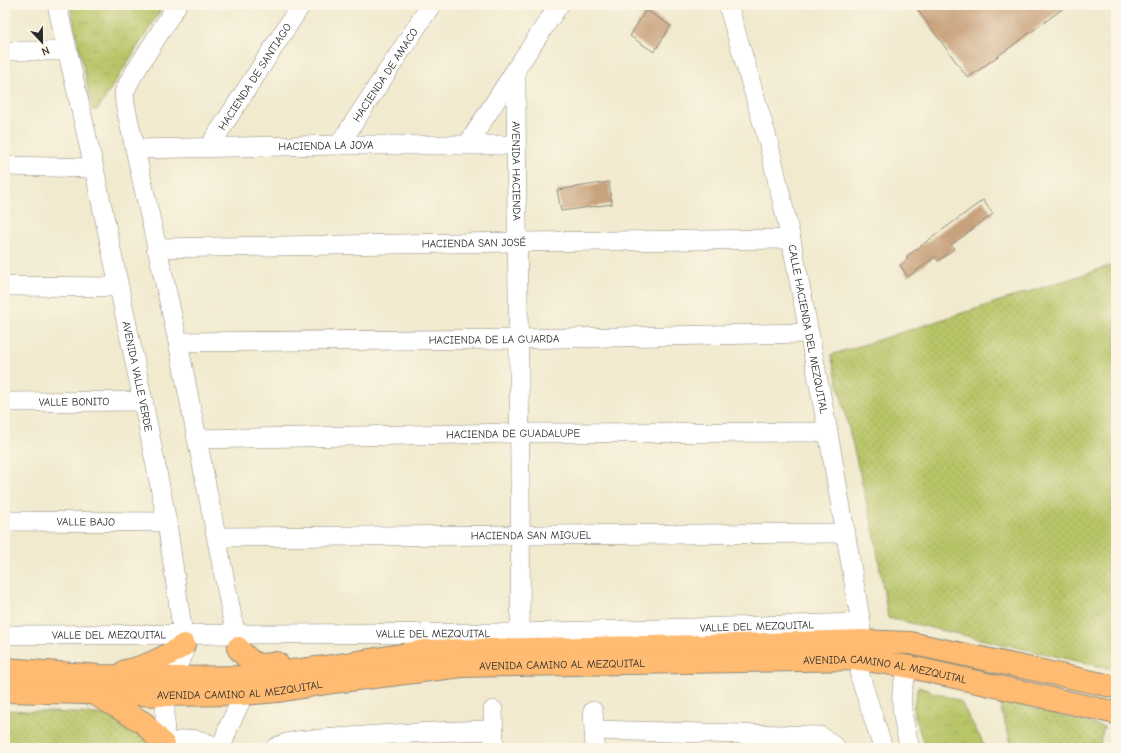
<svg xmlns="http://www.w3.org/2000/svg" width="1121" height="753" font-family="'Comic Neue',sans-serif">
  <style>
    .grass { fill: url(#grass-dots); stroke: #727849 }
    .park { fill: url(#park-crowns); stroke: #727849 }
    .building { fill: #c8a27d }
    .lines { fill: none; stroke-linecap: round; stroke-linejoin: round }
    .minor-casing { stroke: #8e8a7d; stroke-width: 20 }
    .major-casing { stroke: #8e8a7d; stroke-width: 24 }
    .minor { stroke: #fff; stroke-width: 19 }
    .major { stroke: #febb71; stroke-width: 22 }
    .labels { text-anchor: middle; stroke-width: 3; stroke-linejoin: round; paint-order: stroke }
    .street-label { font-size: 11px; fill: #2b2b2b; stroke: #fcf5e5 }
  </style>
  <defs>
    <pattern id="grass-dots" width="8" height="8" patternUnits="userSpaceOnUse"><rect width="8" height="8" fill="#b8c567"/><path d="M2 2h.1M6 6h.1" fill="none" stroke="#9ea95a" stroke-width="1.8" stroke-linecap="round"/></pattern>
    <pattern id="park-crowns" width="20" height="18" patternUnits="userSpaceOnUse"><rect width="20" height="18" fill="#b8c567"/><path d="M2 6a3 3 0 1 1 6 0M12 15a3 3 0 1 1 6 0" fill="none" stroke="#9ea95a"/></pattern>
  </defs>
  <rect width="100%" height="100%" fill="#fcf5e5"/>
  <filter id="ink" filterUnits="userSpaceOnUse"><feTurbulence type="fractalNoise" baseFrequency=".025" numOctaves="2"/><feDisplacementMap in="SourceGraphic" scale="8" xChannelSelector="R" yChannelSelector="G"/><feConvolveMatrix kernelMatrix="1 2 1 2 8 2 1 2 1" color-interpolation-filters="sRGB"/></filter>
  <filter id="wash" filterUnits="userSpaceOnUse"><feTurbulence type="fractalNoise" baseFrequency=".012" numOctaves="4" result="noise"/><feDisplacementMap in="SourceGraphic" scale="16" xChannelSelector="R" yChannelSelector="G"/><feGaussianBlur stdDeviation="0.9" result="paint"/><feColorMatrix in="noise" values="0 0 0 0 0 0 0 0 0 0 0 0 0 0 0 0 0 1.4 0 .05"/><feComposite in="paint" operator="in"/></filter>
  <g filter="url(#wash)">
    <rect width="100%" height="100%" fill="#f1eacf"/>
    <!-- grass -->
    <g class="grass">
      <polygon points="1116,264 1116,670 888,618 874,532 831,355"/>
      <polygon points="998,699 1104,727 1099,748 1026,748 1011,743"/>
      <polygon points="5,710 120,715 150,733 150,748 5,748"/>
    </g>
    <!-- park -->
    <g class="park">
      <polygon points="70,5 164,5 98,109 93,111"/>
      <polygon points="918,687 960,701 986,748 925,748 913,710"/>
    </g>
    <g id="blocks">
      <!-- building -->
      <g class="building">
        <polygon points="914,5 1068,5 968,78"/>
        <polygon points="646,10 671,26 654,52 630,36"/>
        <polygon points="609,182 612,204 561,211 557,190"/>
        <polygon points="983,200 993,214 951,245 954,249 938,261 935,257 908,277 900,265 908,259 906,257"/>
      </g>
    </g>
  </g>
  <g filter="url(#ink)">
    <use href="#blocks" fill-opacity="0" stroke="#8e8a7d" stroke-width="1"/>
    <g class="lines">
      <defs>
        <g id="minor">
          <path id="s1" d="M57,5l37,163 49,233 24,121 16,113 1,10 -1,10 -16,29 -2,6v33l-2,25"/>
          <polyline points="177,5 130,80 124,93 125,104 178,342 238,647"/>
          <path id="s2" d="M728,5l40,136 23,98 37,193 33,191 -1,53 23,72"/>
          <polyline points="5,51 66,51"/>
          <path id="s3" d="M516,69c0,188 6,376 4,564"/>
          <polyline points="468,144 516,69 559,5"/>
          <path id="s4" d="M339,145l92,-140"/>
          <path id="s5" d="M209,147l92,-142"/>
          <path id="s6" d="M136,149l203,-4h177"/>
          <polyline points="5,166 94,168"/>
          <path id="s7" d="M156,248l361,-6 274,-3"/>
          <polyline points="5,286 119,287"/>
          <path id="s8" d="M178,342l341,-3 290,-6"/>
          <path id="s9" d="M5,402l138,-1"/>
          <path id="s10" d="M197,439l324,-6 307,-1"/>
          <path id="s11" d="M5,521l162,1"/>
          <path id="s12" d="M217,537l629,-4"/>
          <path id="s13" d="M5,635l515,-2 341,-10"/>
          <path d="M910,667c-2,6 -6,12 -7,18 -4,20 2,44 7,63"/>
          <polyline points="493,710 494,748"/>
          <polyline points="593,711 595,748"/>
          <polyline points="594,730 820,736 826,740 836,748"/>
          <path d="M165,748c15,-11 34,-12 50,0"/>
          <polyline points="221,748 229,726 244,694 244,681"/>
          <path d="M275,748c17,-10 41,-8 60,-10 53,-4 105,-7 158,-8"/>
        </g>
        <g id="major">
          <path d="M238,648c15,17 17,19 39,15"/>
          <polyline points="5,669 100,676 170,678 244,677 333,666 425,651 706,646 861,641 910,643 1116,687"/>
          <path d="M125,671c21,-4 41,-14 59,-26"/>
          <path id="s14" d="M5,691l160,4 79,-1 34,-3 55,-9 129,-16 398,-7 50,8 206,46"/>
          <polyline points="95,694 144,723 164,745"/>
        </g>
      </defs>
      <!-- minor casing -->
      <use href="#minor" class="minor-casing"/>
      <!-- major casing -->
      <use href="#major" class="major-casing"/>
      <!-- minor -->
      <use href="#minor" class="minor"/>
      <!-- major -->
      <use href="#major" class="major"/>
    </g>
  </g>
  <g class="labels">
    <!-- street labels -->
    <g class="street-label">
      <text dy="4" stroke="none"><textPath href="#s4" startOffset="84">HACIENDA DE AMACO</textPath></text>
      <text dy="4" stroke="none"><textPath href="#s5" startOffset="84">HACIENDA DE SANTIAGO</textPath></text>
      <text dy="4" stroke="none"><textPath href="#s6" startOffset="190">HACIENDA LA JOYA</textPath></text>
      <text dy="4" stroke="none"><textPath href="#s3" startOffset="102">AVENIDA HACIENDA</textPath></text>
      <text dy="4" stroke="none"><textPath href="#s7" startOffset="318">HACIENDA SAN JOSÉ</textPath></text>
      <text dy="4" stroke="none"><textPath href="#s2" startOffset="334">CALLE HACIENDA DEL MEZQUITAL</textPath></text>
      <text dy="4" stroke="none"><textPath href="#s8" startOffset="316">HACIENDA DE LA GUARDA</textPath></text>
      <text dy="4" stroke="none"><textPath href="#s1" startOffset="380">AVENIDA VALLE VERDE</textPath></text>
      <text dy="4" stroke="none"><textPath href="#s9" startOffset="69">VALLE BONITO</textPath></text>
      <text dy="4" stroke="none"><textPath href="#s10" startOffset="316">HACIENDA DE GUADALUPE</textPath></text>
      <text dy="4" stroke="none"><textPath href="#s11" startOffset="81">VALLE BAJO</textPath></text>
      <text dy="4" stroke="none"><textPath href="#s12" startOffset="314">HACIENDA SAN MIGUEL</textPath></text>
      <text dy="4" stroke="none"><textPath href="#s13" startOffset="752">VALLE DEL MEZQUITAL</textPath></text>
      <text dy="4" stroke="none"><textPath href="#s13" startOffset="428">VALLE DEL MEZQUITAL</textPath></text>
      <text dy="4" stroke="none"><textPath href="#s13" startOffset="104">VALLE DEL MEZQUITAL</textPath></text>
      <text dy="4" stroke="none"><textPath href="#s14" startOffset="559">AVENIDA CAMINO AL MEZQUITAL</textPath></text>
      <text dy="4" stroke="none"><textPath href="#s14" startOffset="883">AVENIDA CAMINO AL MEZQUITAL</textPath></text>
      <text dy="4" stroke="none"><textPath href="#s14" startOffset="235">AVENIDA CAMINO AL MEZQUITAL</textPath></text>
    </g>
  </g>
  <!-- margin -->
  <rect width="1121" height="753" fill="none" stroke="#fcf5e5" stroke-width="20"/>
  <!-- north arrow -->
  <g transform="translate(42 42) rotate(158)" stroke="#fcf5e5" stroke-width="3" paint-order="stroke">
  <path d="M0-3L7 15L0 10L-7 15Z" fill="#2b2b2b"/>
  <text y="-6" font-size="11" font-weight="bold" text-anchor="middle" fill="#2b2b2b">N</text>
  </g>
</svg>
